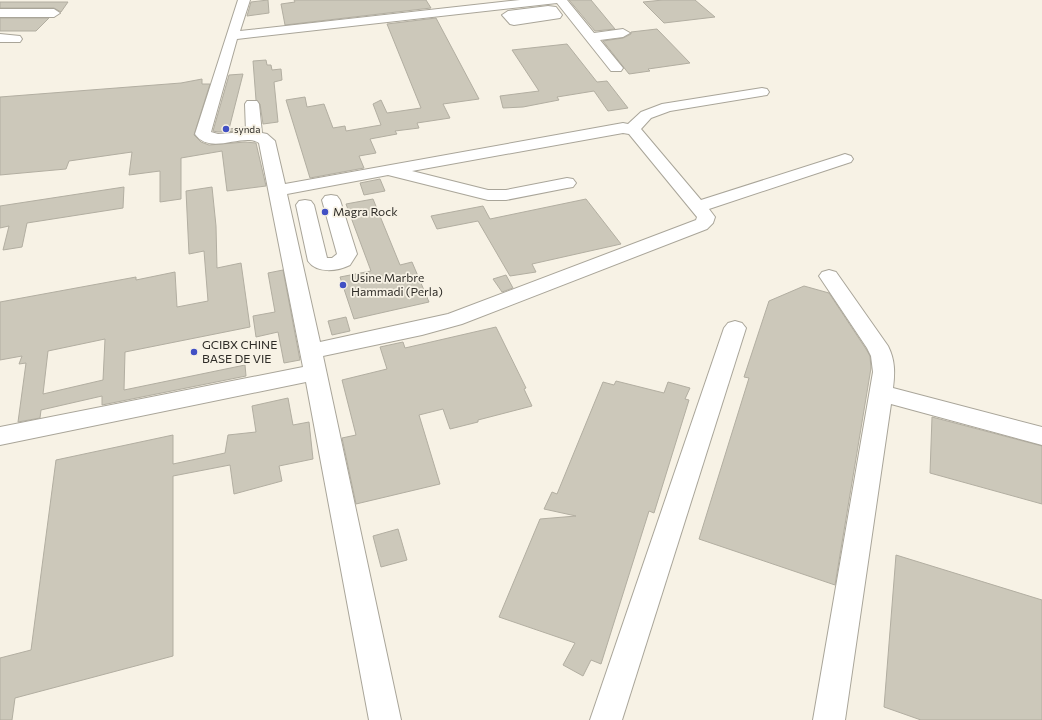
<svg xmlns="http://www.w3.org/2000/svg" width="1042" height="720" font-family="Commissioner,sans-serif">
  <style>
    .building { fill: #ccc8ba; stroke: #b2aea1; fill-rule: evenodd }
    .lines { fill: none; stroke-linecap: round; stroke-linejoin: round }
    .minor-casing { stroke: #a9a599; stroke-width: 2 }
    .minor { fill: #fff; fill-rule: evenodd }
    .poi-dot { fill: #4150c4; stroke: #f7f2e5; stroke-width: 1.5 }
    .labels { text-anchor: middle; stroke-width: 3.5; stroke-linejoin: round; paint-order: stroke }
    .far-poi-label { font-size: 10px; fill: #2e2c27; stroke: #f7f2e5; text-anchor: start }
    .poi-label { font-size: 12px; fill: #2e2c27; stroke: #f7f2e5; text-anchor: start }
  </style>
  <rect width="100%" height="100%" fill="#f7f2e5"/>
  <!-- building -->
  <g class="building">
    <polygon points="268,0 269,13 247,16 251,2"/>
    <polygon points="294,0 426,0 431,8 285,25 281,4 295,2"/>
    <polygon points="569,0 591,0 615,29 595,31"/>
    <polygon points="663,0 695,0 715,17 664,23 643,2"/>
    <polygon points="0,2 68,2 61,12 54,8 0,8"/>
    <polygon points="0,18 49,18 36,31 0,31"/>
    <polygon points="436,18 479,99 443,104 450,118 417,123 419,128 395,131 397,134 370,139 376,153 359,156 364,168 310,178 286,100 305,97 307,107 324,104 333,128 345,126 346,131 381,125 373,104 381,100 387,113 421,108 387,24"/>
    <polygon points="657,29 690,63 648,69 650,71 629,74 603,41 623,38 631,34 631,32"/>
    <polygon points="567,44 597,82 607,81 628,108 608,111 594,91 557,97 559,100 523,107 503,108 500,96 539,91 512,50"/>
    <polygon points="266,60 267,65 271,65 272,70 281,69 282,80 274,82 278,122 263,124 260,104 256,100 253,61"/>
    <polygon points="243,74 229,129 244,127 244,131 218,132 213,131 229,75"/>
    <polygon points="202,79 202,84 210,84 194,135 201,142 209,145 245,142 256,143 266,186 227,191 222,151 181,158 181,199 160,202 160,171 129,175 132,152 69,161 66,169 0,175 0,97 181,83"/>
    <polygon points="380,179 385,191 364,195 360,183"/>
    <polygon points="124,187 123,208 27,223 22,247 3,250 9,226 0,228 0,206"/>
    <path d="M212,187l4,39 1,42 24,-5 9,64 -125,25 -1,38 121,-25 1,11 -144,29v-9l-61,14 -1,8 -22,4 8,-59 -7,1 3,-8 -22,4v-58l136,-25v3l39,-8 2,35 31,-6 -4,-50 -15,3 -3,-63zM105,339l-2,41 -60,14 5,-43z"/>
    <polygon points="373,199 400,265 412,262 429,302 354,319 340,277 371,271 346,204"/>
    <polygon points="586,199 621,244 532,264 536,272 510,276 478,221 437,229 431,216 483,206 490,219"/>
    <polygon points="283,270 300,360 284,363 278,332 256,337 253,316 275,312 268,273"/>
    <polygon points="506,275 513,288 502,292 493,279"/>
    <polygon points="804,286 829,293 866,349 870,356 871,368 835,585 699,539 749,378 744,377 769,301"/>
    <polygon points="346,317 350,331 332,335 328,321"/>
    <polygon points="496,327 526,388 524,389 532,406 478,420 478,422 450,429 443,409 419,415 440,484 356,504 342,438 356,435 342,380 387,369 380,347 403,342 405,348"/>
    <polygon points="616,381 664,393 668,382 690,388 685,399 689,400 654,513 649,511 601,664 591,660 583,676 563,665 575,643 499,617 540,519 576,516 544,509 552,492 557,494 603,382 614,385"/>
    <polygon points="288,398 293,425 309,422 313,459 279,466 282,481 234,494 230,465 173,476 173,656 15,698 12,720 0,720 0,658 31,650 56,460 173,435 173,464 225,453 228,435 256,432 252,406"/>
    <polygon points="932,417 1042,446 1042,504 930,473"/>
    <polygon points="398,529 407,560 381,567 373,536"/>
    <polygon points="896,555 1042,600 1042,720 921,720 884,707"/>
  </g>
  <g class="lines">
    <defs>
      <g id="minor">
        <path d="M238,0h12l-10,31 280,-31h47l27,33 29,-4 7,4 -7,4 -23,3 23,28 -2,3h-10l-54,-68 -320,36 -26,93 7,2 28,-2 -1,-28 2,-3h10l2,3 3,29 5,1 8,7 10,43 338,-61 5,1 13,-12 21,-8 100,-16 5,1 2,3 -2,3 -97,16 -19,7 -10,11 60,71 138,-44 6,-2 6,2 2,3 -2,3 -142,47 6,8 -2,6 -6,6 -245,95 -40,11 -99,21 78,364h-32l-63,-338 -306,63v-18l303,-60 -44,-224c-15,-11 -49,13 -64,-9zM623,133l6,1 68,83 -1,3 -248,94 -128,28 -33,-148 101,-19 100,25h18l61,-12 6,-1 3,-4 -3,-4 -6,-1 -61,12h-18l-76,-19z"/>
        <polygon points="548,6 556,7 562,15 560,18 514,25 510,24 502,15 508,11"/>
        <polygon points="0,9 54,9 60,13 54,17 0,17"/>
        <polygon points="0,34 20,36 22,39 20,42 0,42"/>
        <path d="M331,195l6,1 3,4 17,54 -7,11c-12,6 -33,9 -42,-4l-12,-56 3,-4 6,-1 6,1 3,4 13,53h5l5,-4 -15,-54 3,-4z"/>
        <path d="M829,270l7,2 52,74c7,14 7,26 5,42l149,39v18l-151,-41 -46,316h-32l60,-348 -2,-16 -4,-8 -48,-72 3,-4z"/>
        <polygon points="735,321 742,323 746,328 622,720 590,720 724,328 728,323"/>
      </g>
    </defs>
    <!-- minor casing -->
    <use href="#minor" class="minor-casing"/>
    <!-- minor -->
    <use href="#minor" class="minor"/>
  </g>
  <!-- markers -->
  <g class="poi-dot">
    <circle cx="226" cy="129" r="4"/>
    <circle cx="325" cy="212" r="4"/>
    <circle cx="343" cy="285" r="4"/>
    <circle cx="194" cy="352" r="4"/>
  </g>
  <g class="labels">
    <!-- far-poi labels -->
    <g class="far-poi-label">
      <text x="234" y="133">synda</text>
    </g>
    <!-- poi labels -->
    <g class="poi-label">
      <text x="333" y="216">Magra Rock</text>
      <text x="351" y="282">Usine Marbre<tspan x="351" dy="14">Hammadi (Perla)</tspan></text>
      <text x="202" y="349">GCIBX CHINE<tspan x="202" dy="14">BASE DE VIE</tspan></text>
    </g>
  </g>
</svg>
